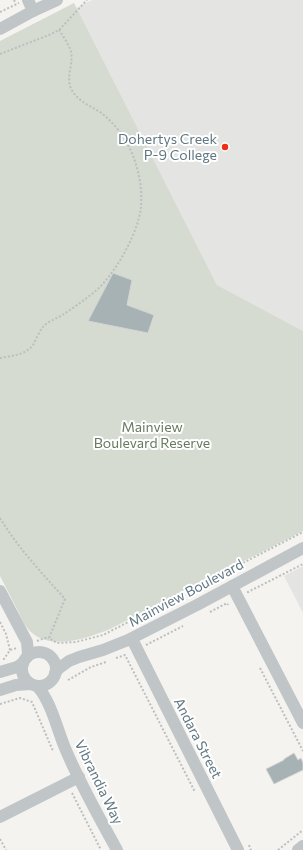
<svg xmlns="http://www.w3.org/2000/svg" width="303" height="850" font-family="Commissioner,sans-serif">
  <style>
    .built { fill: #e4e5e3 }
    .green { fill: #d5dbd0 }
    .building { fill: #a7b2b5; stroke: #d5d4d2 }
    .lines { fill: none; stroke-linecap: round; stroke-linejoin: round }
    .path { stroke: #bcbec0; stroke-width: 2; stroke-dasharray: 2 2; stroke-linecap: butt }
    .minor { stroke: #c0c5c7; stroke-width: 12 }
    .poi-dot { fill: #ef2e13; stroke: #fff; stroke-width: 1.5 }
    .labels { text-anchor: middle; stroke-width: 4; stroke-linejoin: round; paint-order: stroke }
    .poi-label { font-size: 14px; fill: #607782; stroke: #fff; text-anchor: end }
    .park-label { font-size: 14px; fill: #687960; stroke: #fff }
    .street-label { font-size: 14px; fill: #607782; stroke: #fff }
  </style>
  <rect width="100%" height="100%" fill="#f4f3ef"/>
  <!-- built -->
  <g class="built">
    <polygon points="92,0 303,0 303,331 217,285 76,8"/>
    <polygon points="303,566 303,613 284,576"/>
  </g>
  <!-- green -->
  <path class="green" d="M74,3l143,282 86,46v200l-193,98c-22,9 -59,22 -79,3 -7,-6 -10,-15 -14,-23 -6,-11 -11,-22 -17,-33v-535z"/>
  <!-- building -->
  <g class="building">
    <polygon points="113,273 132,280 127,305 154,315 148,333 88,321"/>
    <polygon points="294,753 298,760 301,758 303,763 303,770 274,784 266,769 284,760 284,759"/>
  </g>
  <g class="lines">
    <!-- path -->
    <g class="path">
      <polyline points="14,0 16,4"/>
      <polyline points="0,12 19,3"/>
      <polyline points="0,54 49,35 59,30 87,0"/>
      <path d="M0,358c11,-2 26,-3 33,-13 3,-6 6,-13 10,-18 5,-6 15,-9 21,-13 12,-8 25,-17 36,-27 18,-19 38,-54 41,-80 2,-24 -5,-52 -19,-72 -5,-7 -11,-14 -18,-20 -10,-8 -24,-12 -31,-23 -9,-13 1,-27 -2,-41 -3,-8 -8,-15 -12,-21"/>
      <path d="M0,518c18,30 42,55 65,81l-16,39 8,5 19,-1 27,-7 200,-103"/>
      <polyline points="248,593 248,592 303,564"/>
      <polyline points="210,612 227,603 228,605"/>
      <polyline points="0,622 6,634 10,650"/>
      <polyline points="37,641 45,638 49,638"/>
      <polyline points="146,645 183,626"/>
      <polyline points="116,658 125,655 195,792"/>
      <polyline points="3,659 4,659 10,650 17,648"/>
      <polyline points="260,668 303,751"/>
      <polyline points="68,680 91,667 106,662"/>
      <polyline points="0,704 20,698 32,702 53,751"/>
      <polyline points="72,793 101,850"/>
      <polyline points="0,839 6,850"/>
      <polyline points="249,845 251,850"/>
      <polyline points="278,850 303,830"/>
    </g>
    <!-- minor -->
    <g class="minor">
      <polyline points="28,0 33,11"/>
      <polyline points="0,29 33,11 57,0"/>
      <polyline points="232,586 303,723"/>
      <polyline points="0,591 27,642 28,654 27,657"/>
      <polyline points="132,639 238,850"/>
      <circle cx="39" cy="669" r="17"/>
      <polyline points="0,672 17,667 23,663"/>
      <polyline points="55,673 58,669 69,661 79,657 103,650 128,640 197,605 303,548"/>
      <path d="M37,686c14,15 20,43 28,62 14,34 34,69 52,102"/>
      <polyline points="0,690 16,685 31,684"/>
      <polyline points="0,817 79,777"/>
      <polyline points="298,850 303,846"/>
    </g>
  </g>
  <!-- markers -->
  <circle class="poi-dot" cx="225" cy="147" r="4"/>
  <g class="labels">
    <!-- poi labels -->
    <g class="poi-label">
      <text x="217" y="144">Dohertys Creek<tspan x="217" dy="16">P-9 College</tspan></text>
    </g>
    <!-- park labels -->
    <g class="park-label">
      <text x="152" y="432">Mainview<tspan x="152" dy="16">Boulevard Reserve</tspan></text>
    </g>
    <!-- street labels -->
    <g class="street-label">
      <text transform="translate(186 593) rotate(-28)" y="5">Mainview Boulevard</text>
      <text transform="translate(198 738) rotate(63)" y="5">Andara Street</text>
      <text transform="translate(99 782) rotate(64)" y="5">Vibrandia Way</text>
    </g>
  </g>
</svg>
